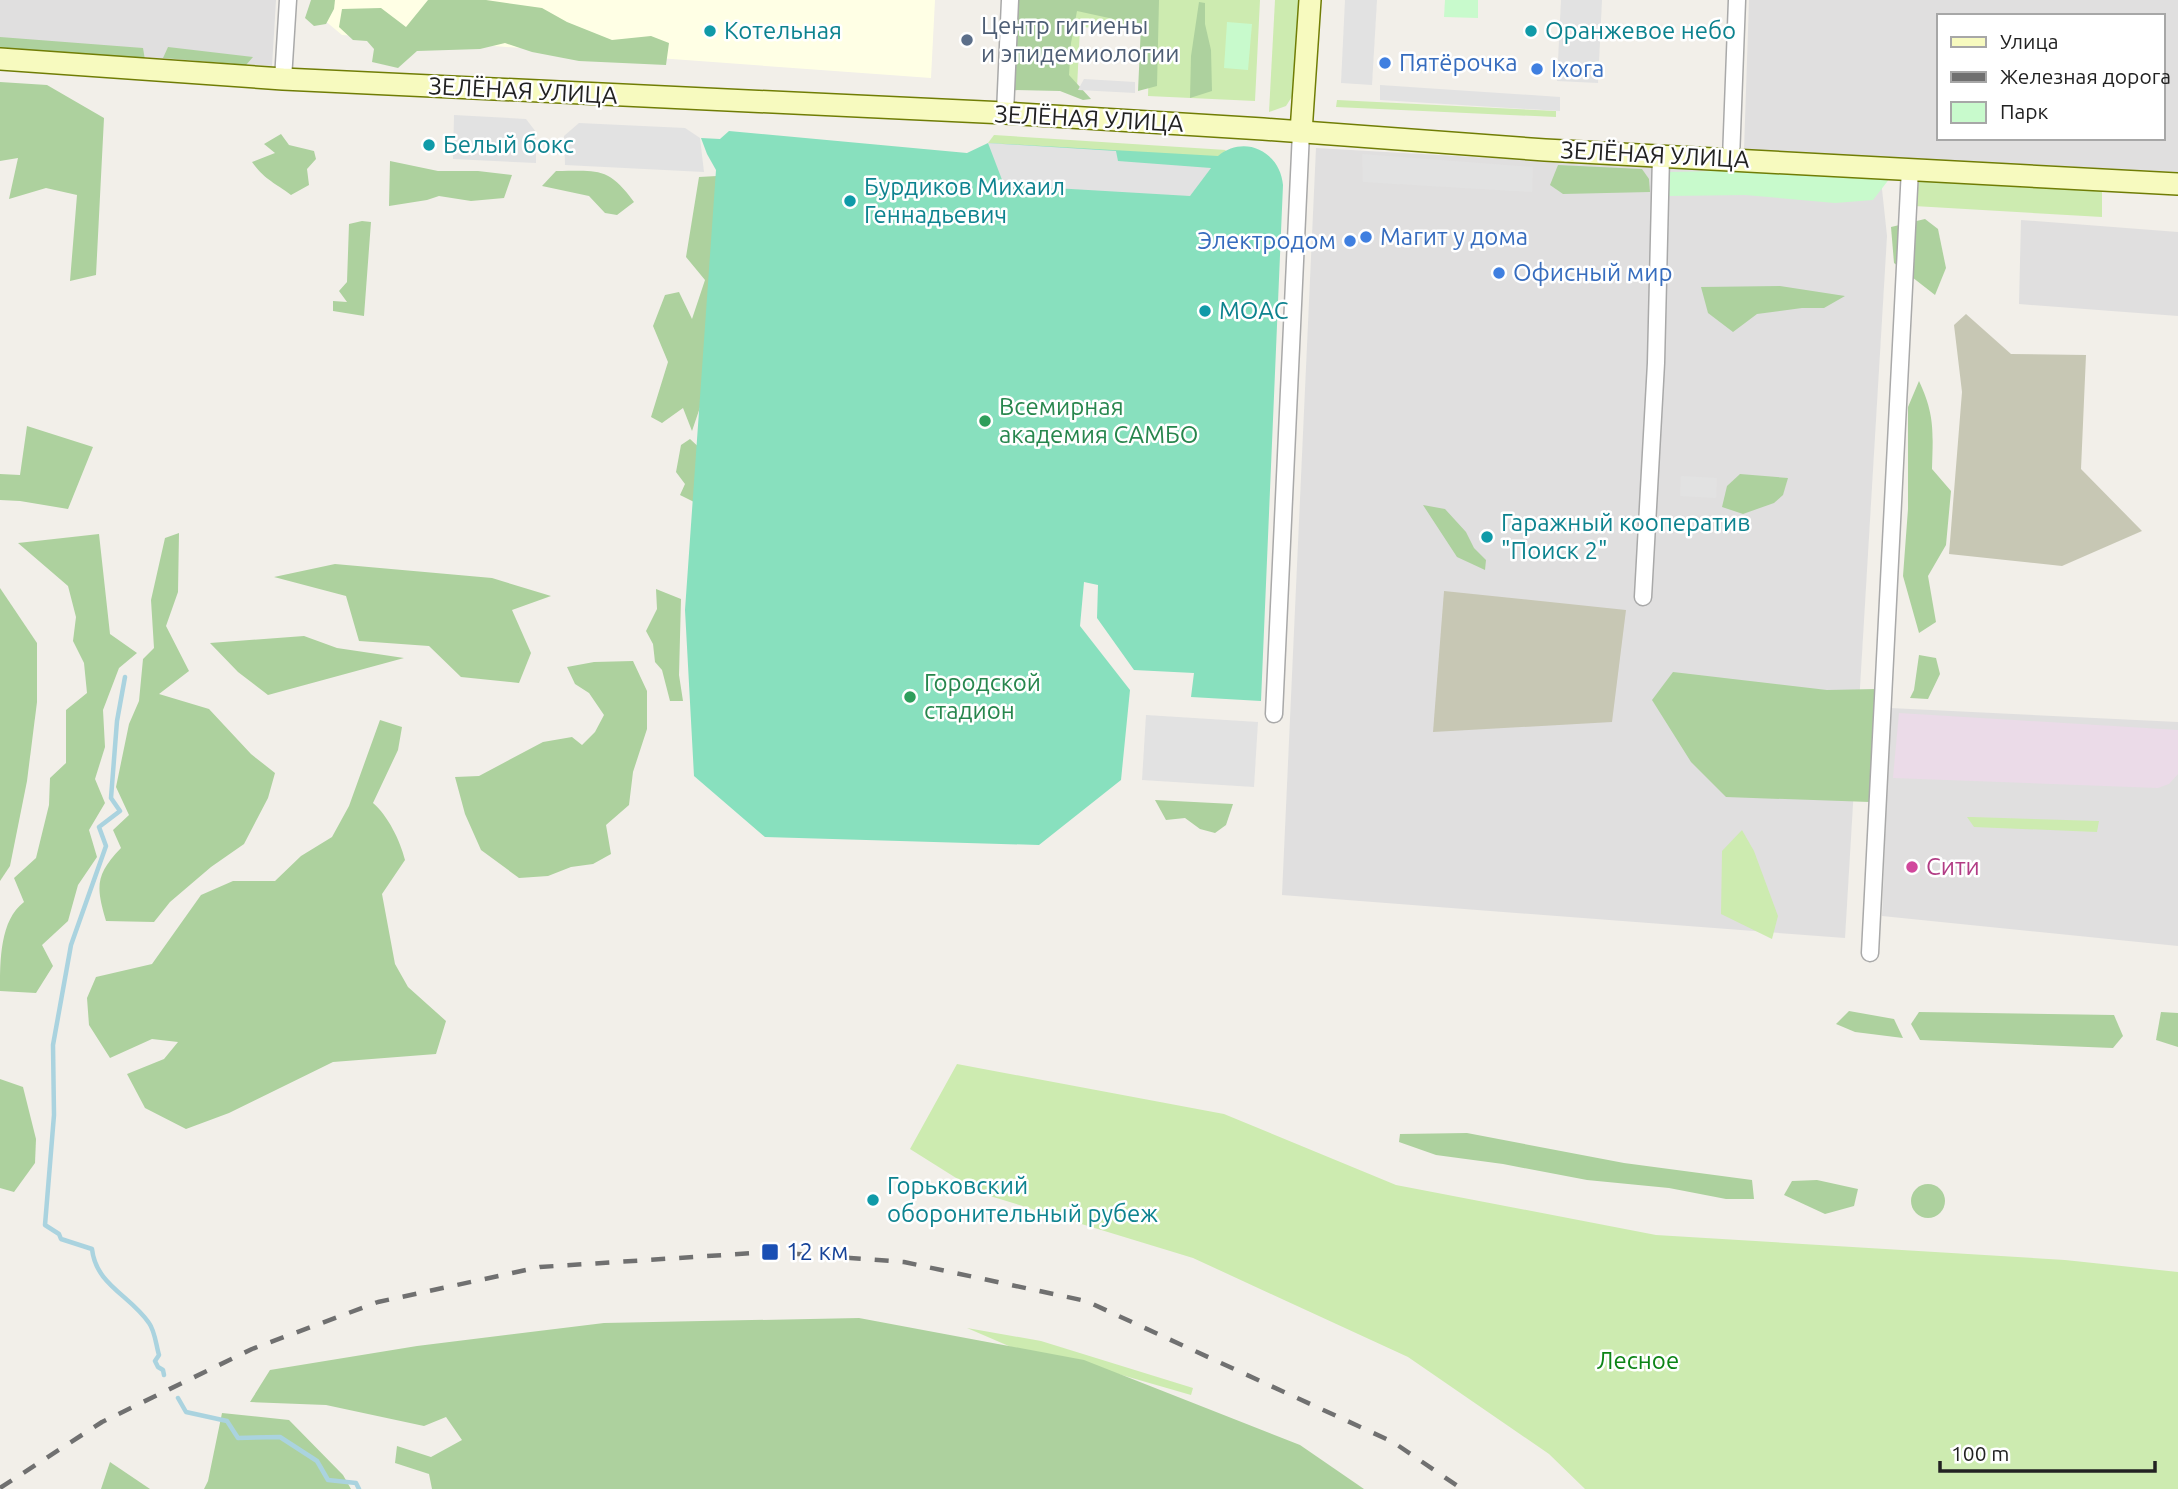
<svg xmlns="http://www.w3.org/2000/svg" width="2178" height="1489" font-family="Ubuntu,sans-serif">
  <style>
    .residential { fill: #e0dfdf; fill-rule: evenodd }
    .industrial { fill: #ebdbe8 }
    .education { fill: #ffffe5 }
    .construction { fill: #c7c7b4 }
    .grass { fill: #cdebb0 }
    .forest { fill: #add19e }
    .park { fill: #c8facc }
    .pitch { fill: #88e0be }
    .parking { fill: #e2e2e2 }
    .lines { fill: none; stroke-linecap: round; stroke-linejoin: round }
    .stream { stroke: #aad3df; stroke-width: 4.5 }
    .street-casing { stroke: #a9a9a9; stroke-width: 19 }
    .secondary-casing { stroke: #707d05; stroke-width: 24 }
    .street { stroke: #fff; stroke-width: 16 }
    .secondary { stroke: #f7fabf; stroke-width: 21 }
    .rail { stroke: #707070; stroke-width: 4.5; stroke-dasharray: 14 14; stroke-linecap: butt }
    .culture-dot { fill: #0f9aa8; stroke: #fff; stroke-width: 2.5 }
    .service-dot { fill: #5c6f8a; stroke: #fff; stroke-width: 2.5 }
    .shop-dot { fill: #3f7fe0; stroke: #fff; stroke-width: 2.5 }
    .leisure-dot { fill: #2e9e5b; stroke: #fff; stroke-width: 2.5 }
    .hotel-dot { fill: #d1479c; stroke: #fff; stroke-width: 2.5 }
    .transit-dot { fill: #1a4fb4; stroke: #fff; stroke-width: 2.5 }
    .labels { text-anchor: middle; stroke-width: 5; stroke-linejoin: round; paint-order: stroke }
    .service-label { font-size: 24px; fill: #4e5e75; stroke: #fff; text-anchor: start }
    .culture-label { font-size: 24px; fill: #0d838f; stroke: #fff; text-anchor: start }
    .shop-label { font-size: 24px; fill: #366cbe; stroke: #fff; text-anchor: start }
    .street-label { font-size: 24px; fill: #222; stroke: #fff }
    .leisure-label { font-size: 24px; fill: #27864d; stroke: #fff; text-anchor: start }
    .hotel-label { font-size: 24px; fill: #b23c85; stroke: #fff; text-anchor: start }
    .transit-label { font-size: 24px; fill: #164399; stroke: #fff; text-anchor: start }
    .park-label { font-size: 24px; fill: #0c8416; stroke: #fff }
  </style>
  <rect width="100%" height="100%" fill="#f2efe9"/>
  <!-- residential -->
  <g class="residential">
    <polygon points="0,0 276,0 272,66 0,47"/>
    <path d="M1749,0h429v172l-434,-22zM1938,16h224v122h-224z"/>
    <polygon points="1316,148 1881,180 1887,236 1845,938 1282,895"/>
    <polygon points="2021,220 2178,232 2178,316 2019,304"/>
    <polygon points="1890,708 2178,722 2178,946 1882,916"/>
  </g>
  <!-- industrial -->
  <polygon class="industrial" points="1899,713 2178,730 2178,774 2169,784 2158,788 1893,778"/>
  <!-- education -->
  <polygon class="education" points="311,0 935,0 931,78 342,35 311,9"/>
  <!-- construction -->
  <g class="construction">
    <polygon points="1966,314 2011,354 2086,355 2081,469 2142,531 2062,566 1949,554 1962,392 1954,325"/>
    <polygon points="1444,591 1626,610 1612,722 1433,732"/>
  </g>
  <!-- grass -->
  <g class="grass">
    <polygon points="1018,0 1260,0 1255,101 1148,96 1150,31 1080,27 1077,88 1013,85"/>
    <polygon points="1275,0 1299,0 1295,92 1286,106 1269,112"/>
    <polygon points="1337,100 1556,111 1556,117 1336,107"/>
    <polygon points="994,135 1226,150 1211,168 1116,151 988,143"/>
    <polygon points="1926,178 2102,187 2102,217 1914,206 1917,181"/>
    <polygon points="1967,817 1972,817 2099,821 2097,832 1974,827"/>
    <polygon points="1742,830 1754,851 1778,916 1772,939 1721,914 1722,851"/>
    <polygon points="957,1064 1224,1114 1396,1185 1656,1235 2065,1260 2178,1272 2178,1489 1585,1489 1549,1454 1408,1357 1193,1258 980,1193 910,1149"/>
    <polygon points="967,1328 1041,1341 1193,1388 1191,1395 1087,1365 1018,1350"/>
  </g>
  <!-- forest -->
  <g class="forest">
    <polygon points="311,0 335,0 334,9 326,24 314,26 305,18"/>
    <polygon points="428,0 486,0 542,8 567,22 612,40 651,36 669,43 666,65 579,61 532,52 505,43 480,49 417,51 398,68 372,62 374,49 367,41 353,40 339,27 342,9 381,8 406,27"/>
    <polygon points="1018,0 1159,0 1157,86 1138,91 1141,25 1077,11 1071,43 1069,75 1091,99 1083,100 1060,91 1011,90"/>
    <polygon points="1199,2 1205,3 1205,24 1211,50 1212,91 1190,98 1191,56"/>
    <polygon points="0,37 143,48 145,60 0,49"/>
    <polygon points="168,47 253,57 246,65 163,58"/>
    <polygon points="0,82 47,85 104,118 96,275 70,281 77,195 46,188 9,199 18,158 0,161"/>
    <path d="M281,134l8,11 25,6 2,8 -9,10 2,16 -18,10c-17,-13 -26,-15 -39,-33l23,-9 -11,-9z"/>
    <polygon points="390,161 438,171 478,171 512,175 504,198 471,201 439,196 427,200 389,206"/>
    <polygon points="1558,165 1642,169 1649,179 1650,192 1563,194 1550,185"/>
    <path d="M556,171c41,0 52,-5 78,31l-17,13 -12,-2 -16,-17 -47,-10z"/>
    <polygon points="717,176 713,369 692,431 683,408 662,423 651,417 668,362 653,326 665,295 679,292 692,319 705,280 686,257 699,177"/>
    <polygon points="1925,219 1938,229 1946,268 1935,295 1894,263 1891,227"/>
    <polygon points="362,221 371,222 364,316 333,311 333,301 347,302 339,291 347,282 349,224"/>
    <polygon points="1780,286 1845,296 1824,308 1802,308 1757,314 1733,332 1708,313 1701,287"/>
    <path d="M1919,381c16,34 14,51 13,88l19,22 -5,54 -18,31 8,46 -17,11 -16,-57 5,-67v-102z"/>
    <polygon points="27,426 93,447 68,509 20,501 0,500 0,474 20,475"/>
    <polygon points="690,439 704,452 694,502 680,495 685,484 676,472 681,445"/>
    <polygon points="1740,474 1788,478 1783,495 1774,503 1743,514 1722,507 1727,486"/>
    <polygon points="1423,505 1445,509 1466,532 1474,548 1486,560 1485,570 1457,557"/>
    <path d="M179,533l-1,59 -12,34 23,45 -30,23 50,15 42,45 24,19 -7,25 -24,46 -33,23 -41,35 -16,20 -48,-1c-10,-34 -11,-46 15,-73l-8,-18 16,-15 -13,-28 13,-63 10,-23 4,-42 11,-11 -3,-48 14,-62z"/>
    <path d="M99,534l11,100 27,19 -18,15 -16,42 2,37 -10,32 10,24 -16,27 8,27 -19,28 -10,36 -26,24 11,21 -17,27 -36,-2c0,-31 0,-71 24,-89l-10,-24 22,-20 13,-53 1,-27 16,-15v-53l21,-17 -3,-30 -11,-22 3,-24 -8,-31 -50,-43z"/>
    <polygon points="335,564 492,578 551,596 512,610 531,653 519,683 461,677 429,646 359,641 346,596 274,577"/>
    <polygon points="0,588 37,643 37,702 27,781 10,866 0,881"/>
    <polygon points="656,589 681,599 679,675 683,701 670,701 662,670 655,662 653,644 646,631 657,609"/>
    <polygon points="304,636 337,648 404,658 268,695 238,672 210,643"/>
    <polygon points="1919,655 1936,658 1940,674 1928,699 1910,698 1914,690"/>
    <polygon points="633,661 647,691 647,729 633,772 629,805 606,825 611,854 593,864 571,867 548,876 519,878 481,850 465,814 455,777 479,776 543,742 572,737 582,745 595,732 604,715 589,693 575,684 567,667 594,662"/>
    <polygon points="1673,672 1827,690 1877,689 1870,802 1726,797 1691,762 1652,700"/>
    <path d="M380,720l22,7 -4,23 -25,53c15,13 27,37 32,57l-23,34 13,70 13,23 38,34 -10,33 -103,8 -104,51 -43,16 -41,-21 -18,-34 37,-15 14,-17 -26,-3 -42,19 -21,-33 -2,-27 9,-21 56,-13 49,-69 32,-14h42l26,-25 31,-19 17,-31z"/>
    <polygon points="1155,800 1233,804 1226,825 1215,833 1200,829 1185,818 1166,820"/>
    <polygon points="1849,1011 1894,1019 1903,1038 1855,1032 1836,1024"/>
    <polygon points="1919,1012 2114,1015 2123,1036 2113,1048 1920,1040 1911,1024"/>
    <polygon points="2161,1012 2178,1013 2178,1047 2156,1040"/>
    <polygon points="0,1079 23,1087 36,1139 35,1163 14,1192 0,1188"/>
    <polygon points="1467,1133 1624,1163 1752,1180 1754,1199 1726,1199 1669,1188 1587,1180 1503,1164 1436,1155 1399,1142 1400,1134"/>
    <polygon points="1817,1180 1858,1189 1854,1206 1825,1214 1784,1195 1792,1181"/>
    <circle cx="1928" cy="1201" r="17"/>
    <polygon points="859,1318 1084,1360 1300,1445 1364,1489 432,1489 429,1474 395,1463 397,1446 431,1457 462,1440 446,1417 424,1426 326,1405 250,1402 270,1370 417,1346 604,1323"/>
    <polygon points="222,1413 289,1420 343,1475 351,1489 204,1489 208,1481"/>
    <polygon points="110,1462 150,1489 101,1489"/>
  </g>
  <!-- park -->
  <g class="park">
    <polygon points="1445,0 1478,0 1478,18 1444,17"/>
    <polygon points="1227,22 1252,24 1248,70 1224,68"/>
    <polygon points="1756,170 1890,178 1873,200 1835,203 1745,195 1669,196 1670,172"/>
  </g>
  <!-- pitch -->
  <path class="pitch" d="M729,131l238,22 21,-10 230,13c27,-22 62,-4 65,29l-22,516 -70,-4 3,-24 -60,-3 -37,-52 1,-33 -14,-3 -4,44 50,64 -9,90 -82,65 -274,-8 -71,-61 -9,-166 31,-440 -9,-16 -6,-16 19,1z"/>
  <!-- parking -->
  <g class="parking">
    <polygon points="1345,0 1377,0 1372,85 1341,83"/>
    <polygon points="1561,0 1602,0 1598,83 1557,81"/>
    <polygon points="1084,79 1135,82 1135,93 1078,90"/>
    <polygon points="1380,85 1560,97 1560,111 1380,100"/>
    <polygon points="454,115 526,119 536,132 536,163 453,159"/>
    <polygon points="579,123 685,128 700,138 704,172 565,165 564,136"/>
    <polygon points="988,143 1116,151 1118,161 1211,168 1190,196 1004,185"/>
    <polygon points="1362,154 1533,167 1532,192 1363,182"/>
    <polygon points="1681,476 1717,478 1716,498 1680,496"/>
    <polygon points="1146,715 1258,722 1254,787 1142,780"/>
  </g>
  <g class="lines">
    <!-- stream -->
    <g class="stream">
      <path d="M125,677l-8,44 -6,77 9,13 -21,16 7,19 -35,99 -18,100 1,70 -9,110 14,9 2,5 31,10c4,36 38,46 57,74 6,8 7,22 10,32l-4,6 3,6 5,3 1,5"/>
      <polyline points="178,1398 186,1412 227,1421 238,1438 280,1437 317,1461 328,1480 356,1483 359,1489"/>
    </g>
    <defs>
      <g id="street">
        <polyline points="283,79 288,0"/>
        <polyline points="1005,113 1010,0"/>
        <polyline points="1731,159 1737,0"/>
        <polyline points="1643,597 1656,363 1661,156"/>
        <polyline points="1274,714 1301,132"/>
        <polyline points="1870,953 1910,169"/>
      </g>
      <g id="secondary">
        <polyline points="0,59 283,79 1005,113 1263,129 1545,150 2178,184"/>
        <polyline points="1301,132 1310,0"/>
      </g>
    </defs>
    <!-- street casing -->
    <use href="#street" class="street-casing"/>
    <!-- secondary casing -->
    <use href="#secondary" class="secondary-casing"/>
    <!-- street -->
    <use href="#street" class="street"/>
    <!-- secondary -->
    <use href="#secondary" class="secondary"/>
    <!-- rail -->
    <polyline class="rail" points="0,1488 102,1422 252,1349 378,1302 540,1267 770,1252 904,1262 1086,1301 1393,1442 1462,1489"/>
  </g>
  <!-- markers -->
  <g class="culture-dot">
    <circle cx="710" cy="31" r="7"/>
    <circle cx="1531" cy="31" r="7"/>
    <circle cx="429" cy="145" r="7"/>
    <circle cx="850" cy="201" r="7"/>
    <circle cx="1205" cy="311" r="7"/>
    <circle cx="1487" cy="537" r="7"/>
    <circle cx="873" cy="1200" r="7"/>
  </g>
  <circle class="service-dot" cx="967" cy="40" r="7"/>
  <g class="shop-dot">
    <circle cx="1385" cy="63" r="7"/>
    <circle cx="1537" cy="69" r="7"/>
    <circle cx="1366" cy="237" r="7"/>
    <circle cx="1350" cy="241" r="7"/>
    <circle cx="1499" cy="273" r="7"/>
  </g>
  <g class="leisure-dot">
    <circle cx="985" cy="421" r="7"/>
    <circle cx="910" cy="697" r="7"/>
  </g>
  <circle class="hotel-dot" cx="1912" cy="867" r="7"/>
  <rect class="transit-dot" x="761" y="1243" width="18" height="18" rx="3.5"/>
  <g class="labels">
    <!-- service labels -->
    <g class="service-label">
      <text x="981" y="34">Центр гигиены<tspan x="981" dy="28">и эпидемиологии</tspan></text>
    </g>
    <!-- culture labels -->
    <g class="culture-label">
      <text x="724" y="39">Котельная</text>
      <text x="1545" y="39">Оранжевое небо</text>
      <text x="443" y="153">Белый бокс</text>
      <text x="864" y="195">Бурдиков Михаил<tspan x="864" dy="28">Геннадьевич</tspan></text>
      <text x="1219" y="319">МОАС</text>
      <text x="1501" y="531">Гаражный кооператив<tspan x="1501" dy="28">"Поиск 2"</tspan></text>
      <text x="887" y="1194">Горьковский<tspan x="887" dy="28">оборонительный рубеж</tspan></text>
    </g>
    <!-- shop labels -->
    <g class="shop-label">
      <text x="1399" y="71">Пятёрочка</text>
      <text x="1551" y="77">Ixora</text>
      <text x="1380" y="245">Магит у дома</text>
      <text x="1336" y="249" text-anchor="end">Электродом</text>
      <text x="1513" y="281">Офисный мир</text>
    </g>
    <!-- street labels -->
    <g class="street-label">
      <text transform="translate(523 91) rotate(3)" y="8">ЗЕЛЁНАЯ УЛИЦА</text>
      <text transform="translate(1089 119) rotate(3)" y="8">ЗЕЛЁНАЯ УЛИЦА</text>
      <text transform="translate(1655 155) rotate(3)" y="8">ЗЕЛЁНАЯ УЛИЦА</text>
    </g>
    <!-- leisure labels -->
    <g class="leisure-label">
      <text x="999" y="415">Всемирная<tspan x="999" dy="28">академия САМБО</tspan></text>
      <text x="924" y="691">Городской<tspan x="924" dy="28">стадион</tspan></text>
    </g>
    <!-- hotel labels -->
    <g class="hotel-label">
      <text x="1926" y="875">Сити</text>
    </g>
    <!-- transit labels -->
    <g class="transit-label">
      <text x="786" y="1260">12 км</text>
    </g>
    <!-- park labels -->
    <g class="park-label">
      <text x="1638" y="1369">Лесное</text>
    </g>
  </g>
  <!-- legend -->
  <rect x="1937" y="14" width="228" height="126" fill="#ffffff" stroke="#a7a7a7" stroke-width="2"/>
  <rect x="1951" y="37" width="35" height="10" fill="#f7fabf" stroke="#a7a7a7" stroke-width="2"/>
  <text x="2000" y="49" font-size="21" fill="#222222">Улица</text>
  <rect x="1951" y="72" width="35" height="10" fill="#707070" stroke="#a7a7a7" stroke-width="2"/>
  <text x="2000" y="84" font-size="21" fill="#222222">Железная дорога</text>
  <rect x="1951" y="102" width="35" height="21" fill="#c8facc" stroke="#a7a7a7" stroke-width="2"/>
  <text x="2000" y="119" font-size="21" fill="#222222">Парк</text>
  <!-- scale -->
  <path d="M1940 1461v10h215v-10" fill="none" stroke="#222222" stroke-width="3.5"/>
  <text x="1951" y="1461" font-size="21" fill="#222222" stroke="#ffffff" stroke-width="5" paint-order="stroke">100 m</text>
</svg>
